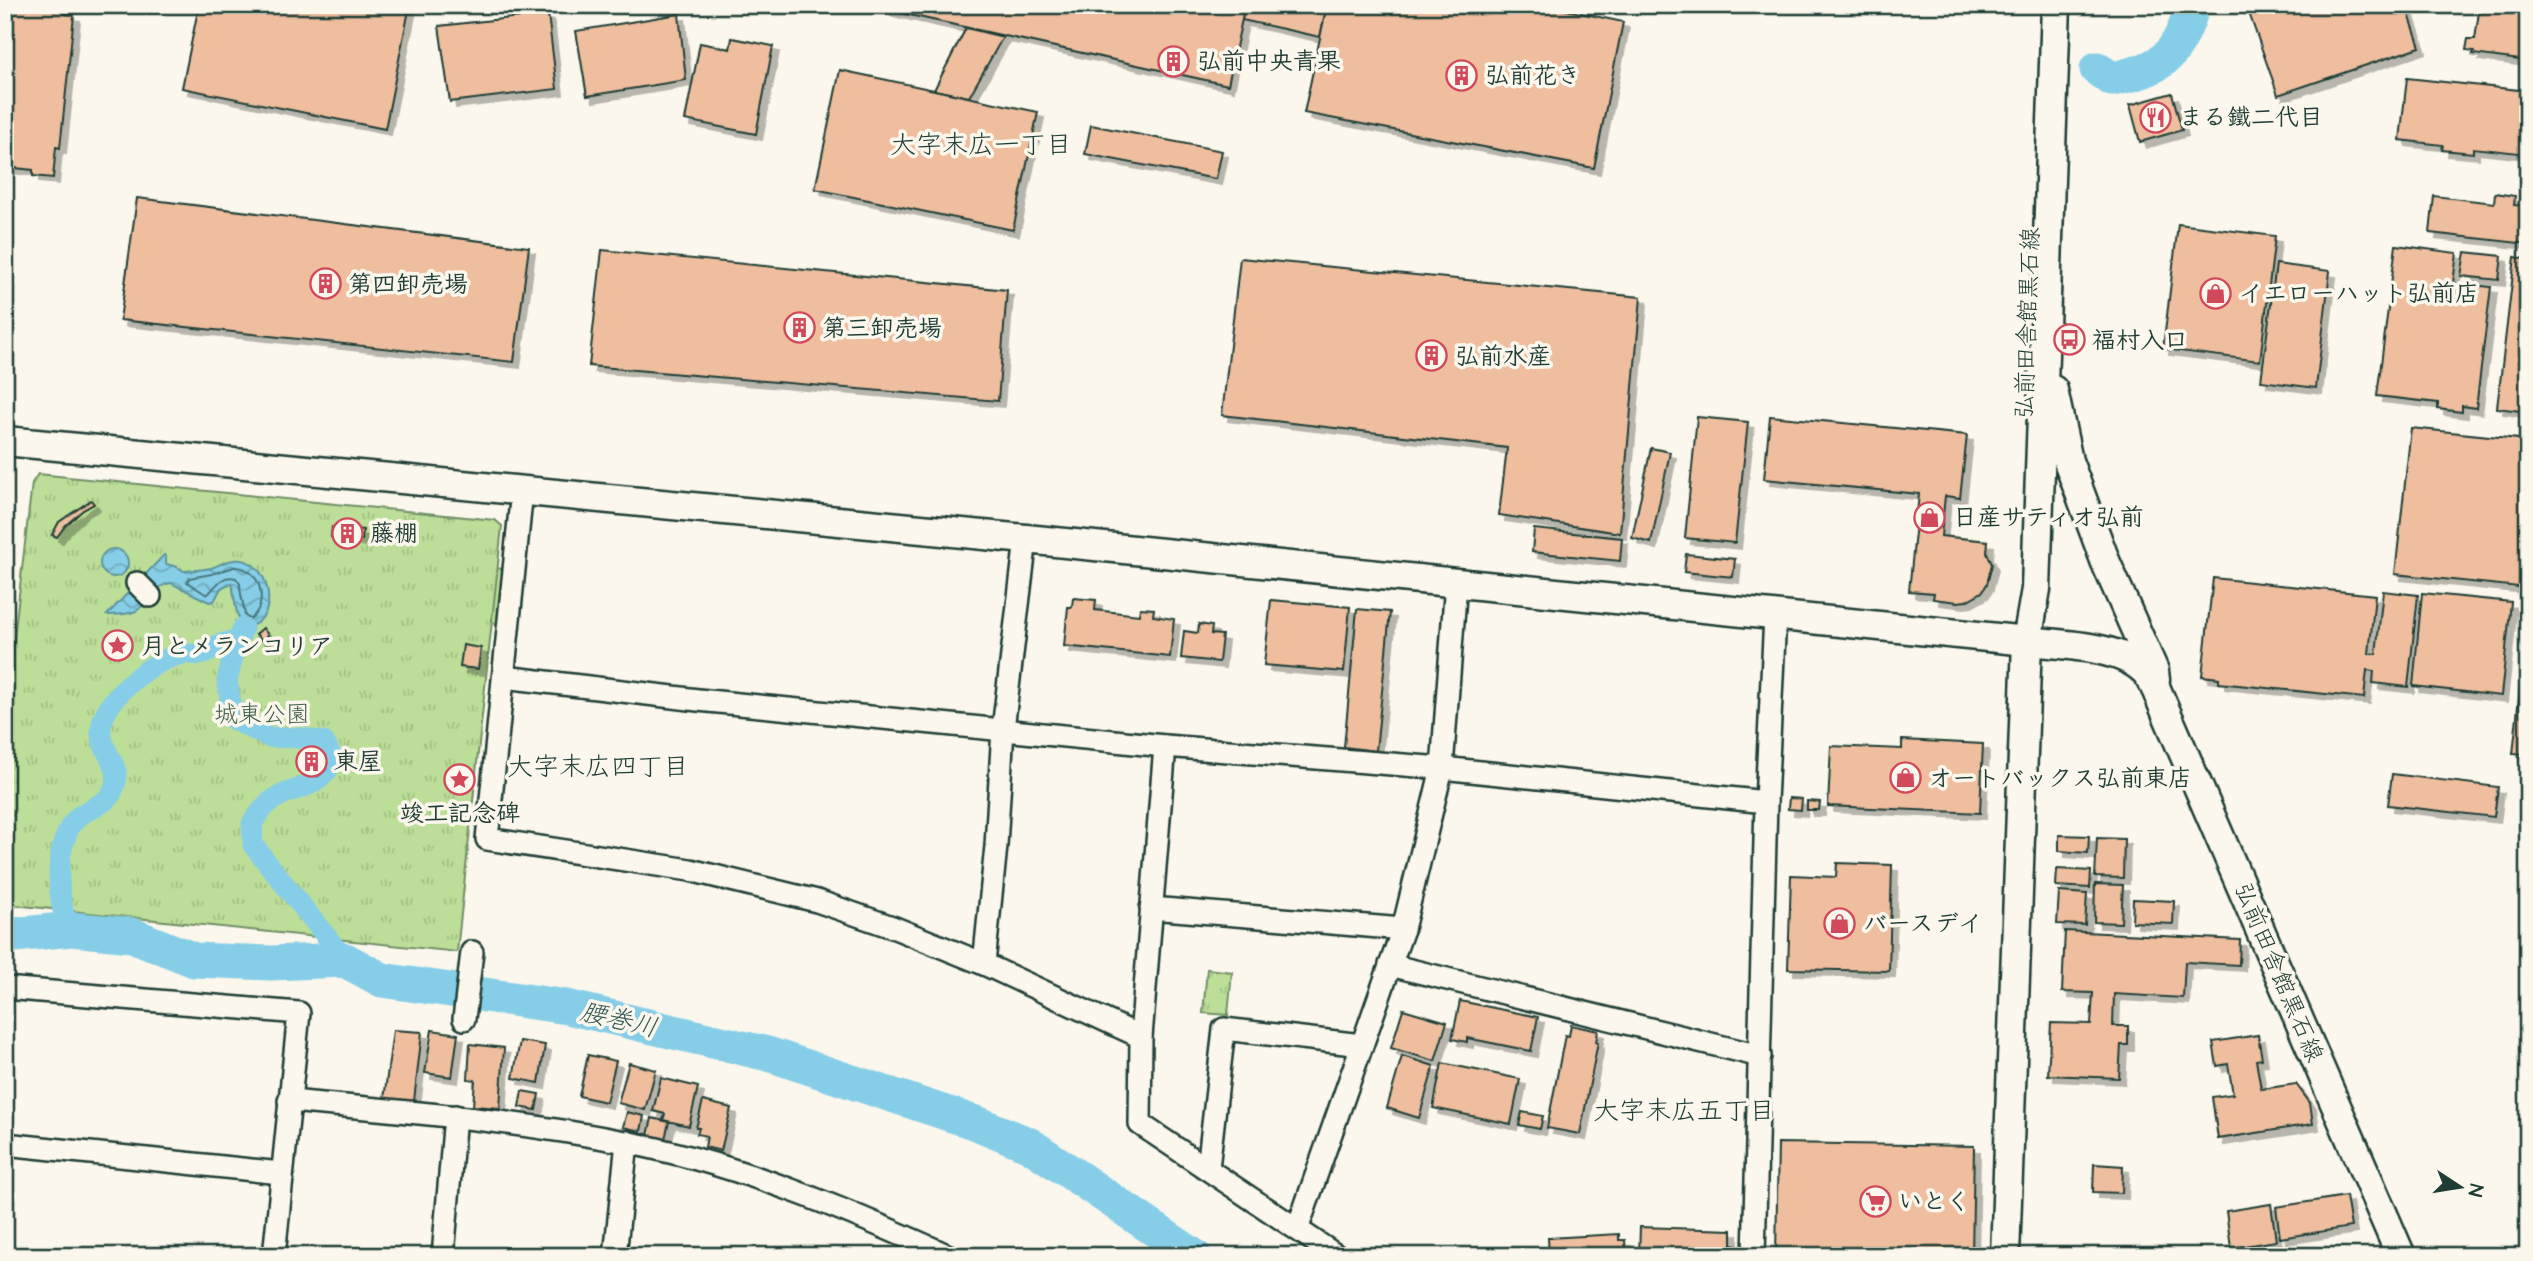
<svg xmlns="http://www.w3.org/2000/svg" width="2533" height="1261" font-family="'Architects Daughter','Klee One',sans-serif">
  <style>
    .forest { fill: url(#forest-firs); stroke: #6e8e66; stroke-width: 2 }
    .park { fill: url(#park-tufts); stroke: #6e8e66; stroke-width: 2 }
    .water { fill: url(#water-waves); stroke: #5d949f; stroke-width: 2 }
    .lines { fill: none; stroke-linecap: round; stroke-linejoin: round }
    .shore { stroke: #48777c; stroke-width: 2 }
    .canal { stroke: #86cee7; stroke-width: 21 }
    .river { stroke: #86cee7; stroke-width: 35 }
    .building { fill: #efbe9f; stroke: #1f3d34; stroke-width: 2; filter: url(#shadow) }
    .street-casing { stroke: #1f3d34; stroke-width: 26 }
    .secondary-casing { stroke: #1f3d34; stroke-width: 33 }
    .street { stroke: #fbf7ec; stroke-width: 21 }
    .secondary { stroke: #fbf7ec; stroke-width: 28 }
    .labels { text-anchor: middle; stroke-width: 7; stroke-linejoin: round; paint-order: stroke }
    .poi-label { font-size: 24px; font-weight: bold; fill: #1f3d34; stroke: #fbf7ec; text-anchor: start }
    .street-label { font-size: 24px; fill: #1f3d34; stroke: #fbf7ec }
    .park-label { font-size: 24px; fill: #3e5d48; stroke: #fbf7ec }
    .neighbourhood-label { font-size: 26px; fill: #1f3d34; stroke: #fbf7ec }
    .water-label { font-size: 26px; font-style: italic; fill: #345a58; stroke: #fbf7ec }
  </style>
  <defs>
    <pattern id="forest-firs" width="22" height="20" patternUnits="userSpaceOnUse" patternTransform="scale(1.75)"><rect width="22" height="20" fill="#bcde98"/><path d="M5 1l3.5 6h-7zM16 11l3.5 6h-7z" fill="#a1bf84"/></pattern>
    <pattern id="park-tufts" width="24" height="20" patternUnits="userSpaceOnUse" patternTransform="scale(1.75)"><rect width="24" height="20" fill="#bcde98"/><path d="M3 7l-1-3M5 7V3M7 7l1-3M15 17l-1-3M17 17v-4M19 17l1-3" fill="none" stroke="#a1bf84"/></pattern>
    <pattern id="water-waves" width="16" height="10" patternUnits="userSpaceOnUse" patternTransform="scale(1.75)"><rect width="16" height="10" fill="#86cee7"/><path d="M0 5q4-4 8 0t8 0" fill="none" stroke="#6da8bc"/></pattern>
    <filter id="shadow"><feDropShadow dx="6" dy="6" stdDeviation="0" flood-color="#0004"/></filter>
  </defs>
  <rect width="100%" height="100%" fill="#fbf7ec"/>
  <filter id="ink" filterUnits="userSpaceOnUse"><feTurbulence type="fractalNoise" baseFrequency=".0143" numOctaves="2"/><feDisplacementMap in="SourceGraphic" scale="14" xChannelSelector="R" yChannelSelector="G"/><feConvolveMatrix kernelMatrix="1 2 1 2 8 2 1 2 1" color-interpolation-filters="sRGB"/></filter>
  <g filter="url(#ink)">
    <!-- forest -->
    <polygon class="forest" points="492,568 505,569 500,624 486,623"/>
    <!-- park -->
    <g class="park">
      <polygon points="38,474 495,520 502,526 457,952 5,904 5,715 32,483"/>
      <polygon points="1207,969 1232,972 1228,1015 1203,1013"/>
    </g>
    <!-- water -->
    <g class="water">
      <circle cx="114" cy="563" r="14"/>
      <path d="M164,555l2,2v7l11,3 7,4c8,-1 18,-1 27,-3 9,-3 20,-10 31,-8 23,4 34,40 20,58 -4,6 -12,8 -19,10 -8,-14 -8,-30 -11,-45l-11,5 -7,13 -5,1 -38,-19c-21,4 -20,19 -35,28 -9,4 -19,4 -29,4z"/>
    </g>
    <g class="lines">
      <!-- shore -->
      <path class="shore" d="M234,567c27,-1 36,38 16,52l-5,-3c-1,-11 -5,-21 -5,-32l-4,-6c-15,-4 -20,9 -29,17l-20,-13 2,-4 23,-4z"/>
      <!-- canal -->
      <g class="canal">
        <path d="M243,628l-8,20 -8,33 7,39 35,17 34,1 21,4 9,17c-12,33 -39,25 -63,43 -7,5 -12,14 -18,21l1,22 92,115"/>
        <path d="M71,929c-17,-25 -17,-89 6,-111 10,-10 27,-12 34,-24 16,-27 -8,-37 -10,-60 -4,-32 53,-76 82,-80 7,-1 15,2 21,0 5,-2 9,-7 14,-9 6,-3 13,-3 20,-4"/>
      </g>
      <!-- river -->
      <g class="river">
        <path d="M2097,69l15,10c53,-11 65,-23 81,-74"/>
        <polyline points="5,936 71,929 132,935 194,960 271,963 345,960 382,980 567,1007 768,1054 979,1124 1030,1145 1194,1256"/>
      </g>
    </g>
    <!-- building -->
    <g class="building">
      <polygon points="5,5 64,5 64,14 74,15 60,148 56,147 53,178 33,176 33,170 5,167"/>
      <polygon points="199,5 410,5 385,129 182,88"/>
      <polygon points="864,5 1245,5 1228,85"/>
      <polygon points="1245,5 1327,5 1320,37 1242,20"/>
      <polygon points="1327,5 1543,5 1623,22 1594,168 1304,113"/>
      <polygon points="2258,5 2406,5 2420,47 2278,95 2248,10 2259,7"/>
      <polygon points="2480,5 2528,5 2528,61 2473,54 2474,51 2466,50 2468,39 2475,39"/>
      <polygon points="548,14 557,89 450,102 439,26"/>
      <polygon points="679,14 686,80 587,96 576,31"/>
      <polygon points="966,28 1003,37 969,97 934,90"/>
      <polygon points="732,38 773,46 756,134 685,120 700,43 730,49"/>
      <polygon points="840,70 1038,112 1013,230 815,189"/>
      <polygon points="2407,78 2528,91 2528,154 2473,148 2473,153 2442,150 2443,145 2400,140"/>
      <polygon points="2172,93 2182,130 2140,142 2130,105"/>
      <polygon points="1091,125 1222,151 1216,179 1085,154"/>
      <polygon points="2495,193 2515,196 2514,205 2528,206 2528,244 2430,233 2434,196 2494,203"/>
      <polygon points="137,198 529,247 514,362 120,320"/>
      <polygon points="2178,224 2275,236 2260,361 2163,349"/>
      <polygon points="2396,245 2457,253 2453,283 2491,287 2476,408 2462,406 2462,412 2438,409 2438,403 2377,396"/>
      <polygon points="602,250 1007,290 998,401 589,366"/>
      <polygon points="2465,252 2502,256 2499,280 2461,276"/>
      <polygon points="2515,257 2528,259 2528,412 2497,408"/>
      <polygon points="1240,258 1641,297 1620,533 1499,515 1507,448 1222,415"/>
      <polygon points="2276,264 2330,271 2316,388 2261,381"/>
      <polygon points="1770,416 1967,435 1960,498 1945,496 1941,536 1988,541 1987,553 1992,564 1987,584 1982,592 1966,601 1958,602 1933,599 1934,593 1909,591 1919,494 1764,479"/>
      <polygon points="1697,417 1748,422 1735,543 1685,538"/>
      <polygon points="2411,428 2528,440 2528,588 2395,574"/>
      <polygon points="1651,448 1670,452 1651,543 1632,538"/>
      <polygon points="91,500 94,504 83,510 65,526 57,537 52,535 59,522"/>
      <polygon points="332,527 363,530 362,540 331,537"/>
      <polygon points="1534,529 1622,538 1620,561 1532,552"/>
      <polygon points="1686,554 1735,559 1733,577 1684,572"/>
      <polygon points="2213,578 2375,595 2369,654 2376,654 2383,591 2418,595 2408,687 2373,683 2374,671 2367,670 2364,698 2219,683 2219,678 2202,676"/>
      <polygon points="2422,593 2511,602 2501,696 2413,686"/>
      <polygon points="1073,598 1096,600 1095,610 1139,615 1140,608 1154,609 1153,616 1174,619 1170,657 1064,646 1068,607 1072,607"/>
      <polygon points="1271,600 1350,607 1344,672 1264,665"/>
      <polygon points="1357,609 1390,612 1376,751 1344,747"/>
      <polygon points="2527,621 2528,621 2528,755 2513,754"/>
      <polygon points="1199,624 1212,626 1211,634 1222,635 1219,662 1181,658 1184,631 1198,633"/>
      <polygon points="263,628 268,635 261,640 256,634"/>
      <polygon points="463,645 481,648 478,669 460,667"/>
      <polygon points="1902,740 1983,744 1980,813 1828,806 1831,746 1902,749"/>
      <polygon points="305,752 317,753 321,763 312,771 302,764"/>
      <polygon points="2392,774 2498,787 2494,817 2388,805"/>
      <polygon points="1789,798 1802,799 1801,810 1788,809"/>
      <polygon points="1807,801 1820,802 1819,810 1807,810"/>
      <polygon points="2059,835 2089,836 2088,853 2059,851"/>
      <polygon points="2097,838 2124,839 2123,878 2095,877"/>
      <polygon points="1837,863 1892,865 1889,971 1788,969 1791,875 1836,877"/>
      <polygon points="2057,869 2091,871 2090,888 2056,886"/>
      <polygon points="2095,884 2123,885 2121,923 2094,922"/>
      <polygon points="2059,892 2087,894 2085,925 2057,924"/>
      <polygon points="2133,899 2174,901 2173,924 2132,922"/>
      <polygon points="2065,931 2240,940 2239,965 2185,962 2183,998 2114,994 2113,1026 2128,1026 2128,1045 2121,1045 2119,1078 2048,1075 2051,1023 2091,1024 2093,993 2062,992"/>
      <polygon points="1460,1001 1538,1017 1531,1051 1467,1038 1467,1042 1452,1039"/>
      <polygon points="1403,1009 1447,1022 1435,1061 1391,1048"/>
      <polygon points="1571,1025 1598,1031 1596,1042 1598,1042 1580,1134 1547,1128 1565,1035 1569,1036"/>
      <polygon points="393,1030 422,1032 414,1101 384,1099"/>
      <polygon points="432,1030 458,1034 452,1077 425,1073"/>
      <polygon points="2258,1035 2262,1059 2256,1060 2261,1089 2296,1084 2310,1103 2313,1124 2218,1139 2212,1097 2233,1094 2228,1064 2217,1066 2213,1042"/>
      <polygon points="520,1041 545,1045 539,1083 513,1078"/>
      <polygon points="470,1044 504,1048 500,1108 473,1106 475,1080 468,1079"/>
      <polygon points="588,1055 616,1061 606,1102 579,1096"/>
      <polygon points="1402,1056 1434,1066 1419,1118 1387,1108"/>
      <polygon points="629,1063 656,1070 645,1110 618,1103"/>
      <polygon points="1442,1063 1520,1079 1511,1124 1433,1108"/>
      <polygon points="661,1078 698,1087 689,1126 663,1120 665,1114 653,1111"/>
      <polygon points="522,1091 539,1094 536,1110 519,1107"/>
      <polygon points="703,1101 731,1108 721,1151 705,1147 707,1136 697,1134 699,1128 696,1128"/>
      <polygon points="627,1112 644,1116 641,1131 623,1127"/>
      <polygon points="1522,1112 1543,1116 1540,1129 1519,1125"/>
      <polygon points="652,1118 669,1122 665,1139 648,1135"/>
      <polygon points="1778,1143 1974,1146 1972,1256 1776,1256"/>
      <polygon points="2094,1164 2123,1166 2122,1193 2093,1192"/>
      <polygon points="2346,1196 2351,1227 2280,1238 2276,1207"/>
      <polygon points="2271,1204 2276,1241 2231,1248 2226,1211"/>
      <polygon points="1640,1227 1732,1230 1732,1245 1737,1246 1736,1256 1639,1256"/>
      <polygon points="1619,1234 1619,1240 1625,1240 1626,1255 1549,1256 1548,1238"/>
    </g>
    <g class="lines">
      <defs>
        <g id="street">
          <polyline points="522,490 487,839 690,870 817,901 895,928 984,964 1141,1037"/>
          <polyline points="137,583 150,596"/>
          <polyline points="504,677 698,700 1165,746 1442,768 1766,802"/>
          <polyline points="1165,746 1141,1037 1140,1124 1337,1256"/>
          <polyline points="1151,908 1403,929"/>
          <polyline points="984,964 996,846 1003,729 1026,539"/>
          <polyline points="1390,965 1760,1056"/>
          <polyline points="5,988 299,1013 274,1256"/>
          <polyline points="464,1019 472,952"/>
          <path d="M289,1101c113,10 225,19 336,41 113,22 220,67 324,114"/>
          <polyline points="5,1144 281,1173"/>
          <polyline points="1208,1168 1224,1029 1362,1045"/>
          <polyline points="1298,1227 1403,929 1442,768 1456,582"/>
          <polyline points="443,1256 455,1116"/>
          <polyline points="615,1256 627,1142"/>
          <polyline points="1754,1256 1766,802 1775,616"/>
        </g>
        <g id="secondary">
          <polyline points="2053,390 2068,461 2106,563 2154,671 2155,680"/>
          <path d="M5,441l1021,98 1001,102c34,4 91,4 117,29 5,4 9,13 12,19l245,567"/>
          <polyline points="2005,1256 2027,641 2036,589 2056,5"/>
        </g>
      </defs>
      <!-- street casing -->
      <use href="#street" class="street-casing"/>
      <!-- secondary casing -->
      <use href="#secondary" class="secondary-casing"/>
      <!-- street -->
      <use href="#street" class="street"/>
      <!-- secondary -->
      <use href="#secondary" class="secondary"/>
    </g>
  </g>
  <!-- icons -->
  <defs>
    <symbol id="building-ring" viewBox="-11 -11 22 22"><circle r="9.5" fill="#fbf7ec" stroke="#d1495b" stroke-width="1.5"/><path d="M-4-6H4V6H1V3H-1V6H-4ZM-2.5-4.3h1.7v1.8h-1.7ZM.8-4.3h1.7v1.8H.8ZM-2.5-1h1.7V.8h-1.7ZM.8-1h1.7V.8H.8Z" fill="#d1495b"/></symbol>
    <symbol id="restaurant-ring" viewBox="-11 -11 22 22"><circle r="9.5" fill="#fbf7ec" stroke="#d1495b" stroke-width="1.5"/><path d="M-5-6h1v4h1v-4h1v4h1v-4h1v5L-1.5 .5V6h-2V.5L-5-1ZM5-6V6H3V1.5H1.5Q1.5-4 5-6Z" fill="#d1495b"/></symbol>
    <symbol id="shop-ring" viewBox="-11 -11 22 22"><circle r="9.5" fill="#fbf7ec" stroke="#d1495b" stroke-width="1.5"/><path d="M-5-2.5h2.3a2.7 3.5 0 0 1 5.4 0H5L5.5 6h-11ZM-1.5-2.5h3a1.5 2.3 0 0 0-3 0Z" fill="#d1495b"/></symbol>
    <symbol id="bus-ring" viewBox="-11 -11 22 22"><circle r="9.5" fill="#fbf7ec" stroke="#d1495b" stroke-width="1.5"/><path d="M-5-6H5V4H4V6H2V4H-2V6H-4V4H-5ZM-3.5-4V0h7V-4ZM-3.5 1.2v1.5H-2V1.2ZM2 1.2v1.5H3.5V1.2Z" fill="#d1495b"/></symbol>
    <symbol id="sight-ring" viewBox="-11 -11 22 22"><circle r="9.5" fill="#fbf7ec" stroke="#d1495b" stroke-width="1.5"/><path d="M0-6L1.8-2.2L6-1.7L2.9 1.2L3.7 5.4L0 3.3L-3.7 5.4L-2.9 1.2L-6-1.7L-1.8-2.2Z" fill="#d1495b"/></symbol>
    <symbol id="supermarket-ring" viewBox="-11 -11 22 22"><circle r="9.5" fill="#fbf7ec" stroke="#d1495b" stroke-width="1.5"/><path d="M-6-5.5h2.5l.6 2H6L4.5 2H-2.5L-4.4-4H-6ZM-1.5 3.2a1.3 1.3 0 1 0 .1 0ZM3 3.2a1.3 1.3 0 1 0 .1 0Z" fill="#d1495b"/></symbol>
  </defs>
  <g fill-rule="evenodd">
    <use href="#building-ring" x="1156" y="44" width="35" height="35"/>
    <use href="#building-ring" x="1444" y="58" width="35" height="35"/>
    <use href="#restaurant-ring" x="2138" y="100" width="35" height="35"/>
    <use href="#building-ring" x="308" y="266" width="35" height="35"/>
    <use href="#shop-ring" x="2198" y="276" width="35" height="35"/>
    <use href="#building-ring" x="782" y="310" width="35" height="35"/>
    <use href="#bus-ring" x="2052" y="322" width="35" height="35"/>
    <use href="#building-ring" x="1414" y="338" width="35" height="35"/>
    <use href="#shop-ring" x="1912" y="500" width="35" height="35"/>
    <use href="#building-ring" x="330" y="516" width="35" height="35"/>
    <use href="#sight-ring" x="100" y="628" width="35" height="35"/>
    <use href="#building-ring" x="294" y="744" width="35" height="35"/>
    <use href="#shop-ring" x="1888" y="760" width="35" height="35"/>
    <use href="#sight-ring" x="442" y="762" width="35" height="35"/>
    <use href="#shop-ring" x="1822" y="906" width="35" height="35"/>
    <use href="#supermarket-ring" x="1858" y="1184" width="35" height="35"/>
  </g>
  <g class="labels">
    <!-- poi labels -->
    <g class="poi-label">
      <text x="1197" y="69">弘前中央青果</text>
      <text x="1485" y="83">弘前花き</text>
      <text x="2179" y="125">まる鐵二代目</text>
      <text x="348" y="292">第四卸売場</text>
      <text x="2239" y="301">イエローハット弘前店</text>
      <text x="822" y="336">第三卸売場</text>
      <text x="2092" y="348">福村入口</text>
      <text x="1455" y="364">弘前水産</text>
      <text x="1953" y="525">日産サティオ弘前</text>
      <text x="370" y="541">藤棚</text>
      <text x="141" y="654">月とメランコリア</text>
      <text x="334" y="769">東屋</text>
      <text x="1928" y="786">オートバックス弘前東店</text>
      <text x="460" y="821" text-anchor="middle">竣工記念碑</text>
      <text x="1863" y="931">バースデイ</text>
      <text x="1898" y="1209">いとく</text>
    </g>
    <!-- street labels -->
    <g class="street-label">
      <text transform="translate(2027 323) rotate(-88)" y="8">弘前田舎館黒石線</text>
      <text transform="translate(2279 972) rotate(67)" y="8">弘前田舎館黒石線</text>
    </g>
    <!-- park labels -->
    <g class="park-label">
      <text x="262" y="722">城東公園</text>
    </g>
    <!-- neighbourhood labels -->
    <g class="neighbourhood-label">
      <text x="981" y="153">大字末広一丁目</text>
      <text x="598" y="775">大字末広四丁目</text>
      <text x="1684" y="1119">大字末広五丁目</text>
    </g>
    <!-- water labels -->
    <g class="water-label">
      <text transform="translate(619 1019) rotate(13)" y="9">腰巻川</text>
    </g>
  </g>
  <!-- margin -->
  <rect width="2533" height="1261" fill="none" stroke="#fbf7ec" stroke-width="28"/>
  <rect x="14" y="14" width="2505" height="1233" fill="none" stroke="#1f3d34" stroke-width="2.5" filter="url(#ink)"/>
  <!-- north arrow -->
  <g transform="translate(2460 1187) rotate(102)" stroke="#fbf7ec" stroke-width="5" paint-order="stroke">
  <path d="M0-5L12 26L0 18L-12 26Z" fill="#1f3d34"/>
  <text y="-10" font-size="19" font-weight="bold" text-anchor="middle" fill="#1f3d34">N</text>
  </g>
</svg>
